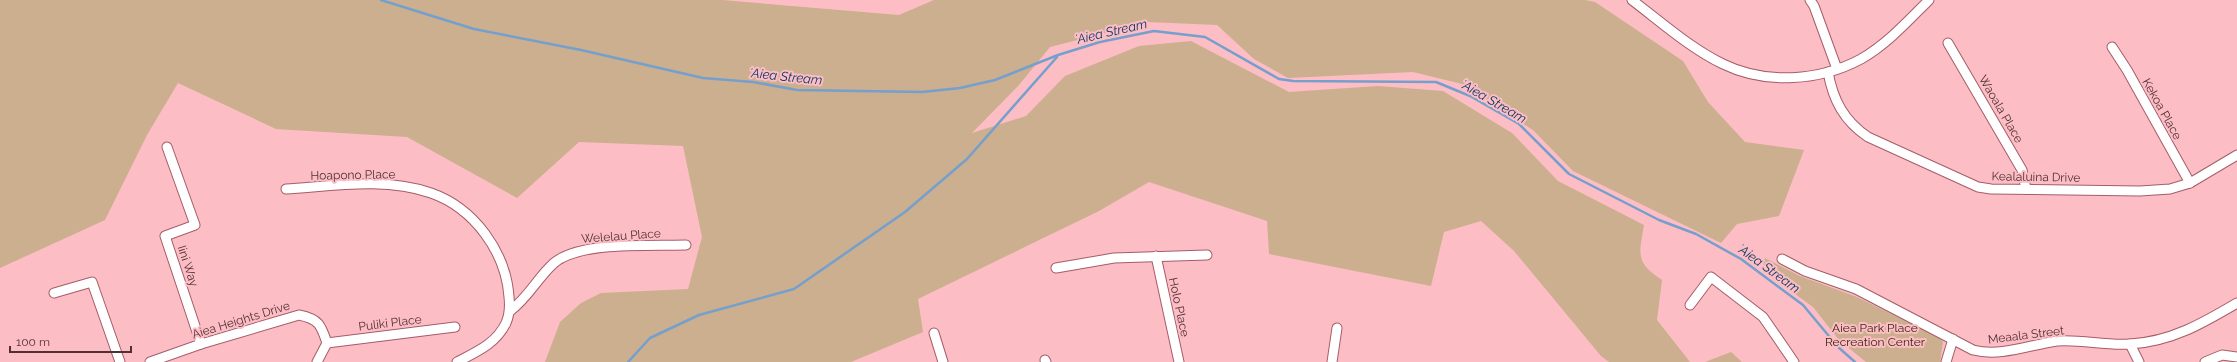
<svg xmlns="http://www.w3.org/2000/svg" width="2237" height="362" font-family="Raleway,sans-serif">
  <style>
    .green { fill: #cbaf8e }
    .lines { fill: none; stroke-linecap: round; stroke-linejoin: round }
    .stream { stroke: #759fcc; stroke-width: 2.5 }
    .minor-casing { stroke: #a45d67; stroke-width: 11 }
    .minor { stroke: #fff; stroke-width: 9 }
    .labels { text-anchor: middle; stroke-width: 4; stroke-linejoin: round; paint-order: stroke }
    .street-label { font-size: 12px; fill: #503035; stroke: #fdbdc4 }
    .park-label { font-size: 12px; fill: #392710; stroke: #fdbdc4 }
    .water-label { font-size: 13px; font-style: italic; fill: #0a3964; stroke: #fdbdc4 }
  </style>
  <rect width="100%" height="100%" fill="#fdbdc4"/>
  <!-- green -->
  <g class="green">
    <path d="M0,0h722l177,15 35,-15h651l10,2 88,59 25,41 37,40 59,8 -25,66 -42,8 -16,19 -148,-72 -40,-41 -71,-46 -49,-12 -125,6 -34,-19 -37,-34 -69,-3 -98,25 -31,38 -47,48 54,-17 39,-40 74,-30 52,-5 98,51 89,-6 65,5 69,42 46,48 86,44c-5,30 -9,37 18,55l-5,40 33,42h-81l-8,-6 -87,-105 -33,-30 -37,11 -13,54 -162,-32 -2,-33 -118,-39 -50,29 -181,88 5,33 -72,30h-306l15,-40 21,-19 20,-10 87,-4 14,-52 -19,-91 -104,-4 -62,56 -110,-61 -131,-8 -98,-46 -31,52 -42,85 -105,48z"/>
    <polygon points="1765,258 1800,276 1857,297 1940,338 1943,342 1940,362 1866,362 1839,340 1813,307 1762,270"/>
    <polygon points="1731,352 1742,362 1705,362"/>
  </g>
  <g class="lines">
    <!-- stream -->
    <g class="stream">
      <polyline points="381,0 474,29 581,50 703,78 753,82 797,90 922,92 960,88 995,80 1058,55 1100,42 1154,31 1205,37 1279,79 1293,81 1436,82 1470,96 1519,124 1569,174 1659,220 1696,234 1741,259 1803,305 1838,347 1855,362"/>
      <polyline points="628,362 650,338 699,315 794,289 905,212 967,159 1057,57"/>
    </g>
    <defs>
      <g id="minor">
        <path d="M1632,0c29,22 58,48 91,64 43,21 97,17 138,-5 26,-15 47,-38 68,-59"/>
        <polyline points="1810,0 1814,6 1837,69"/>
        <polyline points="1948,43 2022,170 2026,189"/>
        <polyline points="2112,47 2127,70 2190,183"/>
        <path d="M1828,72c5,28 16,49 40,65l110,50 13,2 149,2 30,-2 20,-6 47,-28"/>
        <polyline points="167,147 195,225 165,236 201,344"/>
        <path d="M286,189c47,-3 99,-12 145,4 43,15 75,59 78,104 1,9 1,17 -3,26 -10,21 -30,29 -49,39"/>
        <polyline points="1156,256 1179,362"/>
        <path d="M1782,259l23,12 51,18 117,61c28,7 56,-5 84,-9 24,-2 49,5 73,3 41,-2 73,-21 107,-41"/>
        <polyline points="1056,268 1114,258 1207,255"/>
        <polyline points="54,293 92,282 120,362"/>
        <polyline points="1690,305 1711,277 1763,317 1794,362"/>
        <path d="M510,311c18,-13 28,-34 44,-48 26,-22 98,-17 132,-18"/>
        <polyline points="934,333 943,362"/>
        <polyline points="327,343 455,327"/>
        <polyline points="2130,344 2139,362"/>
        <polyline points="1045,360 1046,362"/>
        <path d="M150,362l51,-18 98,-29c20,4 22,10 28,28l-10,19"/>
        <polyline points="1332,362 1337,328"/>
        <polyline points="1946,362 1953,339"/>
        <polyline points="2205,362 2222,355 2237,357"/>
      </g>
    </defs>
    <!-- minor casing -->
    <use href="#minor" class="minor-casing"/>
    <!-- minor -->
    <use href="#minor" class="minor"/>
  </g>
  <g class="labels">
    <!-- street labels -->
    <g class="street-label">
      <text transform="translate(2001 109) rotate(60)" y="4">Waoala Place</text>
      <text transform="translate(2162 109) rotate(61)" y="4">Kekoa Place</text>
      <text transform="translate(353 175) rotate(-1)" y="4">Hoapono Place</text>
      <text transform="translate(2036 177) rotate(1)" y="4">Kealaluina Drive</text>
      <text transform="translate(621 236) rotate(-4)" y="4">Welelau Place</text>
      <text transform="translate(188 266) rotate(72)" y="4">Iini Way</text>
      <text transform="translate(1179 307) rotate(78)" y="4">Holo Place</text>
      <text transform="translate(241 320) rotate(-17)" y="4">Aiea Heights Drive</text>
      <text transform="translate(390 323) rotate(-7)" y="4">Puliki Place</text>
      <text transform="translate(2026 335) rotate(-7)" y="4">Meaala Street</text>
    </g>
    <!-- park labels -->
    <g class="park-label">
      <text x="1875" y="332">Aiea Park Place<tspan x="1875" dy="14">Recreation Center</tspan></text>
    </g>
    <!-- water labels -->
    <g class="water-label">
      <text transform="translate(1111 31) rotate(-13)" y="5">ʻAiea Stream</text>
      <text transform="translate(786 76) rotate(6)" y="5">ʻAiea Stream</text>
      <text transform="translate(1494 101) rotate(30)" y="5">ʻAiea Stream</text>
      <text transform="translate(1769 268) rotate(36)" y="5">ʻAiea Stream</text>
    </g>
  </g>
  <!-- scale -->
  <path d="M10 346v6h121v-6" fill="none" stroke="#503035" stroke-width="2"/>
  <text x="16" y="346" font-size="12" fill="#503035" stroke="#fdbdc4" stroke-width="3" paint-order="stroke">100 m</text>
</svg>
